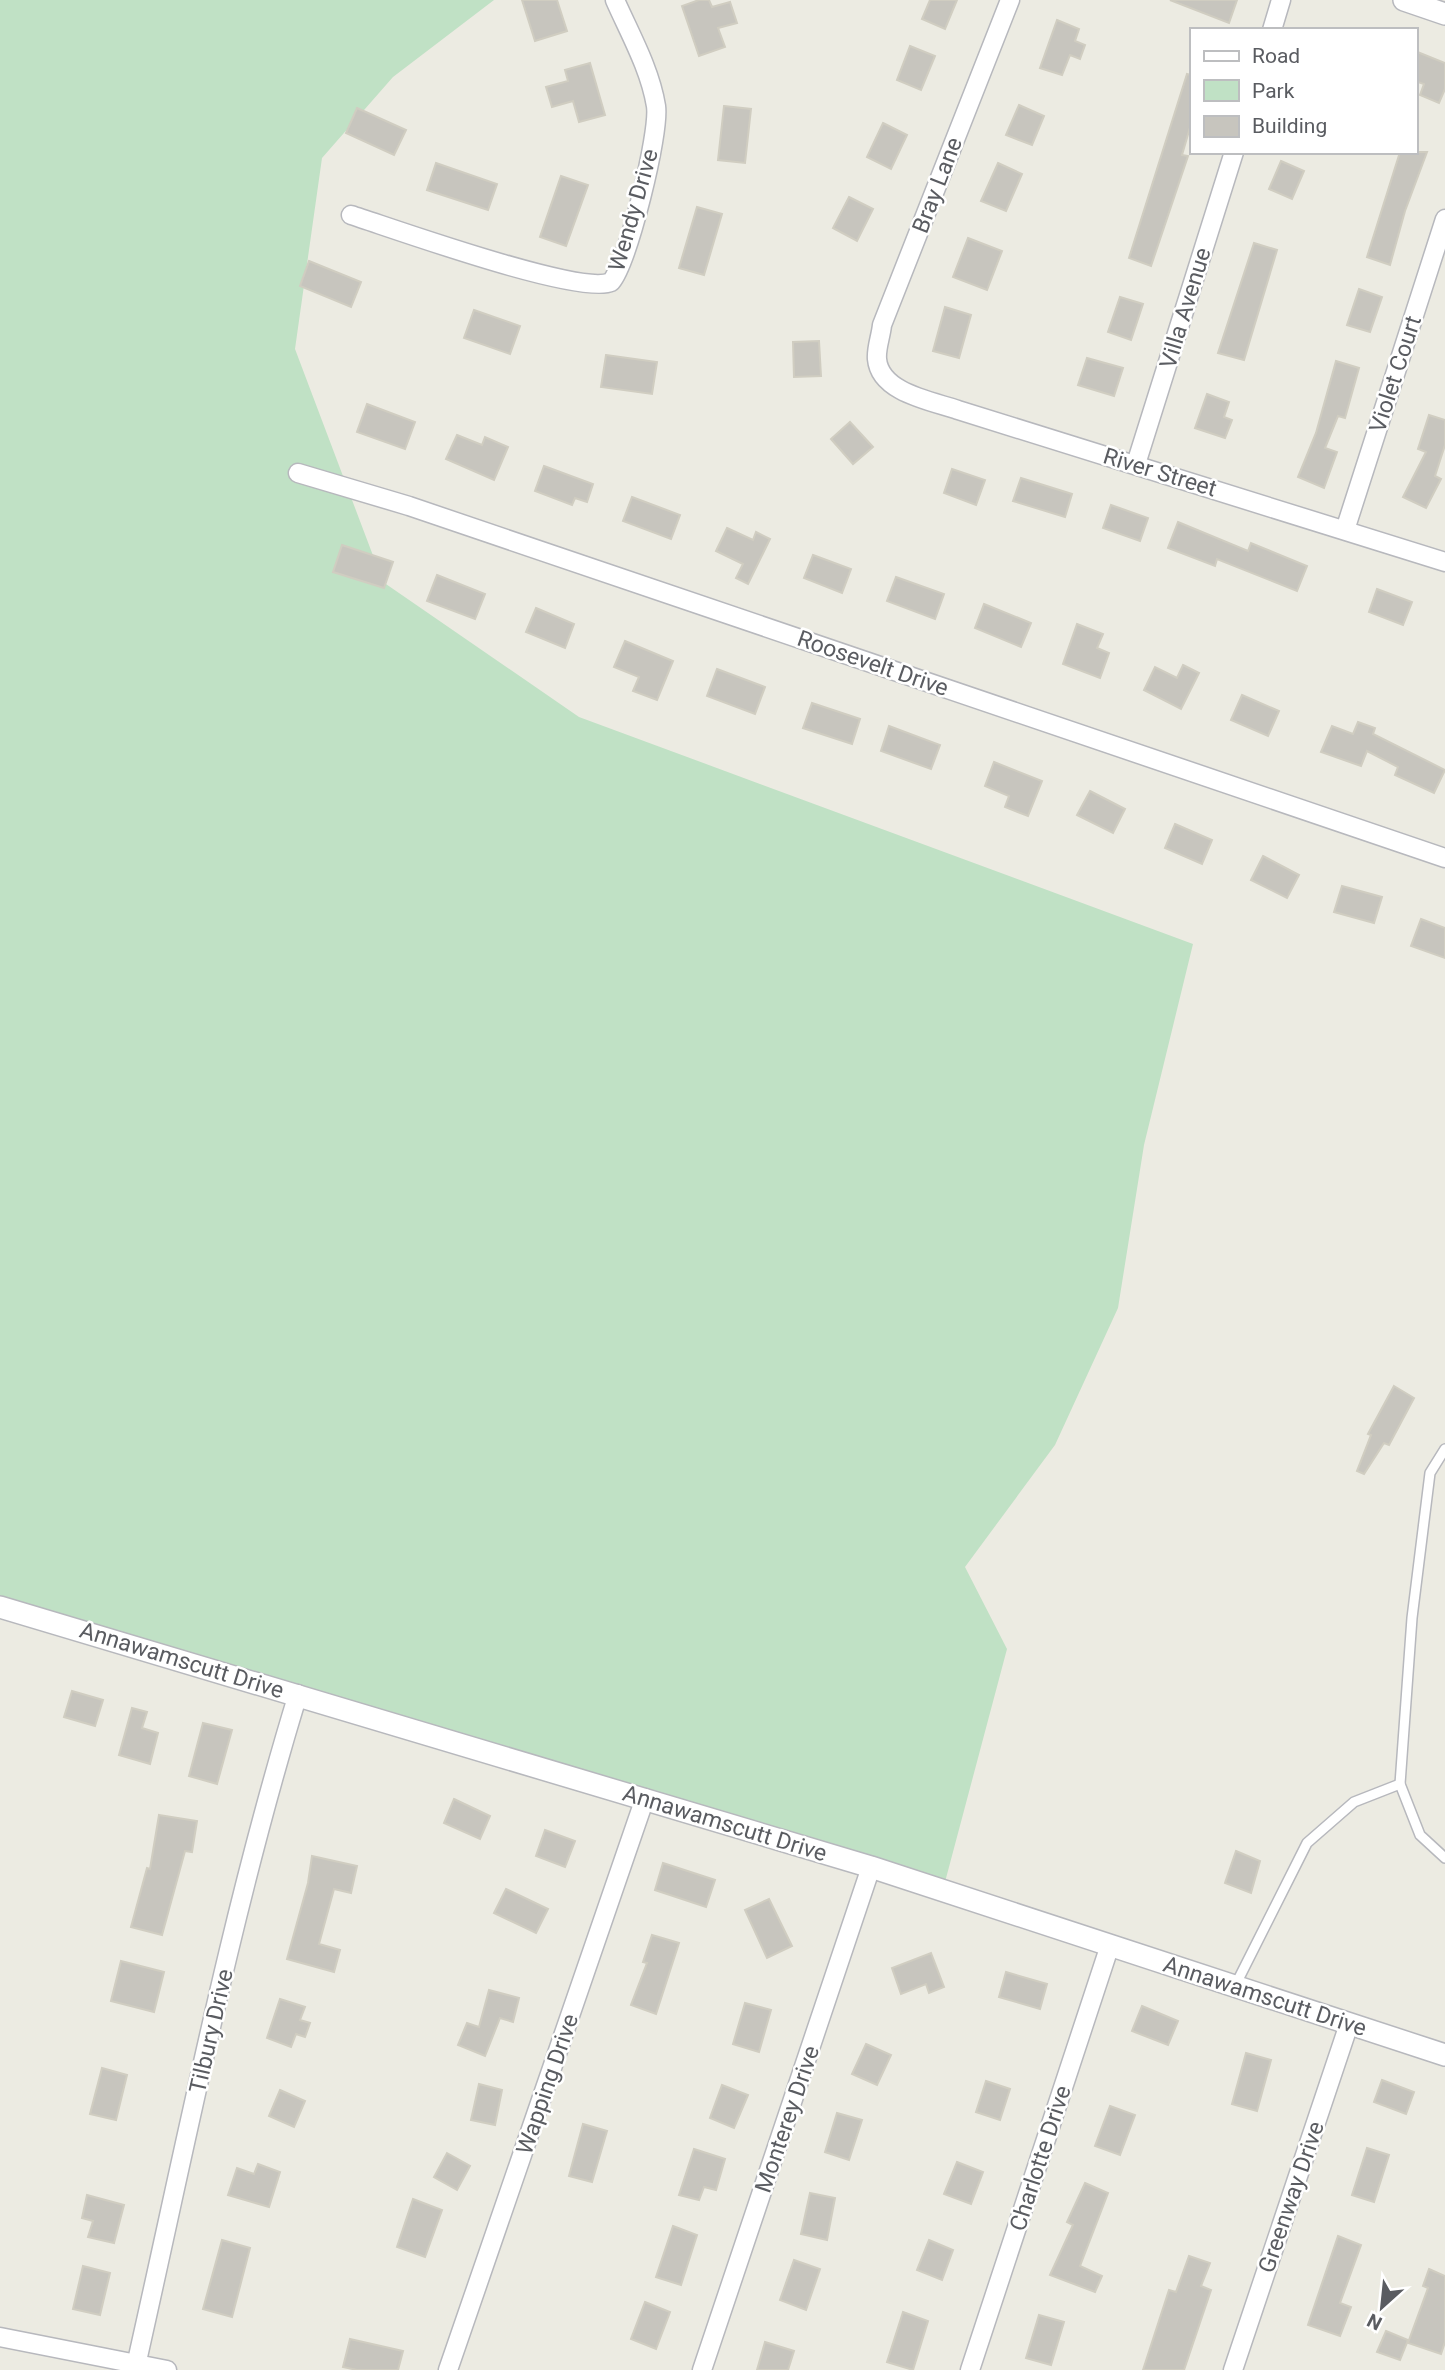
<svg xmlns="http://www.w3.org/2000/svg" width="1445" height="2370" font-family="Roboto,sans-serif">
  <style>
    .green { fill: #c0e1c5 }
    .building { fill: #c7c5be; stroke: #d0cdc1; stroke-width: 2 }
    .lines { fill: none; stroke-linecap: round; stroke-linejoin: round }
    .service-casing { stroke: #b7b8bd; stroke-width: 12 }
    .minor-casing { stroke: #b7b8bd; stroke-width: 21 }
    .tertiary-casing { stroke: #b7b8bd; stroke-width: 24 }
    .service { stroke: #fff; stroke-width: 9 }
    .minor { stroke: #fff; stroke-width: 18 }
    .tertiary { stroke: #fff; stroke-width: 21 }
    .labels { text-anchor: middle; stroke-width: 5; stroke-linejoin: round; paint-order: stroke }
    .street-label { font-size: 23px; fill: #5a5c61; stroke: #fff }
  </style>
  <rect width="100%" height="100%" fill="#ecebe2"/>
  <!-- green -->
  <polygon class="green" points="0,0 494,0 393,77 322,158 295,349 383,582 579,717 1193,944 1144,1145 1118,1308 1055,1445 965,1567 1007,1649 945,1882 0,1603"/>
  <!-- building -->
  <g class="building">
    <polygon points="522,0 557,0 567,31 535,41"/>
    <polygon points="699,0 709,0 712,7 730,2 737,23 718,28 725,47 699,56 682,6"/>
    <polygon points="930,0 957,0 945,29 922,19"/>
    <polygon points="1170,0 1237,0 1229,23"/>
    <polygon points="1057,20 1079,29 1075,41 1085,45 1080,59 1070,55 1062,75 1040,68"/>
    <polygon points="910,46 935,56 921,90 897,80"/>
    <polygon points="1415,51 1445,63 1445,89 1439,103 1420,95 1424,84 1415,81"/>
    <polygon points="590,63 605,115 579,122 573,101 552,107 546,87 568,81 565,70"/>
    <polygon points="1187,74 1191,75 1191,124 1182,155 1188,156 1151,266 1129,258"/>
    <polygon points="1019,105 1044,116 1032,145 1006,135"/>
    <polygon points="724,106 751,109 745,163 718,160"/>
    <polygon points="357,108 406,130 394,155 346,133"/>
    <polygon points="883,123 907,135 891,169 867,157"/>
    <polygon points="1400,152 1427,152 1405,211 1390,265 1367,257"/>
    <polygon points="1281,161 1304,171 1292,199 1269,189"/>
    <polygon points="436,163 497,184 488,210 427,190"/>
    <polygon points="998,163 1022,174 1006,211 981,201"/>
    <polygon points="561,176 588,185 566,246 540,237"/>
    <polygon points="849,197 873,209 857,241 833,228"/>
    <polygon points="697,207 722,214 704,275 679,268"/>
    <polygon points="968,238 1002,251 987,290 953,277"/>
    <polygon points="1254,243 1277,250 1244,360 1218,353"/>
    <polygon points="309,261 361,282 351,307 300,286"/>
    <polygon points="1359,289 1382,297 1370,332 1347,325"/>
    <polygon points="1120,297 1143,304 1131,340 1108,332"/>
    <polygon points="945,307 971,315 959,358 933,351"/>
    <polygon points="474,310 520,326 510,354 464,338"/>
    <polygon points="819,341 821,376 794,377 793,342"/>
    <polygon points="606,355 657,362 652,394 601,387"/>
    <polygon points="1087,358 1123,368 1114,396 1078,385"/>
    <polygon points="1336,361 1359,368 1345,418 1338,416 1325,448 1337,452 1324,488 1298,477 1316,433"/>
    <polygon points="1207,394 1229,402 1224,417 1232,420 1225,438 1195,428"/>
    <polygon points="367,404 415,422 405,449 357,432"/>
    <polygon points="1429,415 1445,420 1445,445 1435,476 1441,479 1426,508 1403,497 1426,452 1418,449"/>
    <polygon points="850,422 873,447 853,464 831,439"/>
    <polygon points="457,435 482,445 485,437 508,447 494,480 446,459"/>
    <polygon points="544,466 593,484 587,502 575,498 572,505 535,491"/>
    <polygon points="952,469 985,480 976,505 944,493"/>
    <polygon points="1021,478 1072,494 1065,517 1013,501"/>
    <polygon points="632,497 680,515 671,539 623,521"/>
    <polygon points="1111,505 1148,518 1140,541 1103,528"/>
    <polygon points="1178,522 1248,551 1251,543 1307,566 1297,591 1217,559 1215,566 1168,548"/>
    <polygon points="727,528 753,540 756,532 770,539 748,584 736,578 743,564 716,551"/>
    <polygon points="342,545 393,562 384,588 333,572"/>
    <polygon points="813,555 851,569 842,593 804,578"/>
    <polygon points="437,575 485,594 475,619 427,601"/>
    <polygon points="896,577 944,594 935,619 887,601"/>
    <polygon points="1377,589 1412,602 1403,625 1369,612"/>
    <polygon points="984,604 1031,623 1021,647 975,628"/>
    <polygon points="536,608 574,624 565,648 526,632"/>
    <polygon points="1077,624 1103,634 1097,648 1109,653 1100,678 1063,664"/>
    <polygon points="625,641 673,661 657,700 633,691 639,677 614,667"/>
    <polygon points="1183,665 1199,673 1181,709 1144,690 1155,667 1177,678"/>
    <polygon points="717,669 765,687 755,714 707,696"/>
    <polygon points="1242,695 1279,711 1268,736 1231,720"/>
    <polygon points="812,703 860,719 852,744 803,728"/>
    <polygon points="1358,722 1375,728 1373,734 1445,770 1434,793 1395,775 1398,767 1367,751 1361,766 1321,752 1332,726 1353,734"/>
    <polygon points="889,726 940,745 931,769 881,751"/>
    <polygon points="994,762 1042,781 1028,816 1005,807 1009,796 985,786"/>
    <polygon points="1090,791 1125,809 1113,833 1077,815"/>
    <polygon points="1175,824 1212,840 1202,864 1165,848"/>
    <polygon points="1263,856 1299,875 1287,898 1251,880"/>
    <polygon points="1342,886 1382,897 1374,923 1334,912"/>
    <polygon points="1421,919 1445,928 1445,958 1411,946"/>
    <polygon points="1394,1386 1414,1398 1389,1445 1384,1443 1364,1474 1357,1471 1371,1435 1368,1434"/>
    <polygon points="72,1691 103,1700 95,1726 64,1717"/>
    <polygon points="132,1708 147,1712 142,1728 158,1733 150,1764 119,1755"/>
    <polygon points="203,1723 232,1730 217,1784 189,1776"/>
    <polygon points="454,1799 490,1816 480,1839 444,1823"/>
    <polygon points="159,1815 197,1821 192,1852 185,1851 162,1935 131,1927 147,1868 150,1869"/>
    <polygon points="545,1830 575,1841 565,1867 536,1856"/>
    <polygon points="1236,1851 1260,1861 1251,1893 1225,1883"/>
    <polygon points="312,1856 357,1866 351,1893 334,1889 319,1944 340,1950 334,1972 287,1959 308,1883"/>
    <polygon points="663,1863 715,1880 706,1907 655,1890"/>
    <polygon points="506,1889 548,1909 536,1933 494,1913"/>
    <polygon points="769,1899 792,1946 767,1958 745,1910"/>
    <polygon points="652,1935 679,1943 656,2014 631,2005 647,1963 643,1962"/>
    <polygon points="931,1953 944,1987 929,1993 926,1984 901,1994 892,1968"/>
    <polygon points="121,1961 164,1972 154,2012 111,2001"/>
    <polygon points="1006,1972 1047,1984 1040,2009 999,1997"/>
    <polygon points="489,1990 519,1998 513,2022 500,2018 485,2056 458,2045 467,2023 479,2027"/>
    <polygon points="280,1999 305,2007 300,2020 310,2023 305,2037 296,2034 291,2047 267,2038"/>
    <polygon points="745,2003 771,2010 759,2052 733,2044"/>
    <polygon points="1142,2006 1178,2021 1168,2045 1132,2031"/>
    <polygon points="866,2044 891,2055 877,2085 852,2074"/>
    <polygon points="1246,2053 1271,2060 1257,2111 1232,2104"/>
    <polygon points="102,2068 127,2075 116,2120 90,2114"/>
    <polygon points="1382,2080 1414,2092 1406,2114 1374,2102"/>
    <polygon points="986,2081 1010,2089 1000,2120 976,2112"/>
    <polygon points="479,2084 502,2090 495,2125 471,2120"/>
    <polygon points="722,2085 748,2095 734,2128 710,2118"/>
    <polygon points="280,2090 305,2101 294,2127 269,2116"/>
    <polygon points="1110,2106 1135,2115 1120,2155 1095,2146"/>
    <polygon points="837,2113 862,2120 849,2160 825,2152"/>
    <polygon points="583,2124 607,2131 592,2182 569,2176"/>
    <polygon points="1367,2148 1389,2155 1374,2202 1352,2195"/>
    <polygon points="694,2149 725,2159 716,2190 704,2187 699,2200 679,2195"/>
    <polygon points="447,2153 470,2166 457,2190 434,2177"/>
    <polygon points="957,2162 983,2172 971,2204 944,2194"/>
    <polygon points="258,2164 280,2172 269,2207 228,2195 237,2168 254,2174"/>
    <polygon points="1085,2183 1108,2193 1080,2266 1102,2276 1095,2292 1050,2275 1073,2225 1067,2222"/>
    <polygon points="810,2193 835,2198 827,2240 801,2234"/>
    <polygon points="87,2195 124,2205 114,2243 88,2237 93,2221 82,2218"/>
    <polygon points="413,2199 442,2210 425,2257 397,2247"/>
    <polygon points="673,2226 697,2235 681,2285 656,2277"/>
    <polygon points="1338,2236 1361,2245 1340,2303 1351,2307 1340,2336 1308,2325"/>
    <polygon points="222,2240 250,2248 232,2317 203,2309"/>
    <polygon points="929,2240 953,2250 942,2280 917,2270"/>
    <polygon points="1189,2256 1210,2263 1201,2286 1211,2290 1184,2370 1143,2370 1169,2290 1176,2292"/>
    <polygon points="794,2260 820,2269 806,2310 780,2300"/>
    <polygon points="83,2266 110,2273 100,2315 73,2309"/>
    <polygon points="1429,2269 1445,2276 1445,2342 1441,2354 1408,2343 1428,2288 1423,2286"/>
    <polygon points="645,2302 670,2312 656,2349 631,2339"/>
    <polygon points="903,2312 928,2321 913,2370 887,2362"/>
    <polygon points="1039,2315 1064,2322 1051,2365 1026,2358"/>
    <polygon points="1386,2331 1408,2340 1400,2360 1377,2352"/>
    <polygon points="350,2339 403,2351 398,2370 357,2370 343,2367"/>
    <polygon points="765,2342 794,2351 788,2370 757,2370"/>
  </g>
  <g class="lines">
    <defs>
      <g id="service">
        <polyline points="1445,1449 1430,1473 1412,1618 1400,1784 1420,1835 1445,1858"/>
        <polyline points="1235,1986 1307,1843 1354,1802 1400,1784"/>
      </g>
      <g id="minor">
        <path d="M1010,0l-128,325c-1,11 -6,23 -5,34 3,34 55,42 81,51l487,152"/>
        <polyline points="1272,30 1281,0"/>
        <path d="M351,215c41,13 229,81 260,67 17,-20 49,-149 45,-176 -6,-37 -26,-72 -41,-106"/>
        <polyline points="1136,464 1234,152"/>
        <polyline points="298,473 409,506 1445,858"/>
        <polyline points="1345,530 1445,219"/>
        <polyline points="0,2337 167,2370"/>
        <path d="M135,2370c51,-226 95,-454 163,-676"/>
        <polyline points="448,2370 645,1798"/>
        <polyline points="702,2370 871,1867"/>
        <polyline points="970,2370 1110,1945"/>
        <polyline points="1233,2370 1349,2024"/>
      </g>
      <g id="tertiary">
        <polyline points="1404,0 1445,14"/>
        <polyline points="0,1607 871,1867 1445,2055"/>
      </g>
    </defs>
    <!-- service casing -->
    <use href="#service" class="service-casing"/>
    <!-- minor casing -->
    <use href="#minor" class="minor-casing"/>
    <!-- tertiary casing -->
    <use href="#tertiary" class="tertiary-casing"/>
    <!-- service -->
    <use href="#service" class="service"/>
    <!-- minor -->
    <use href="#minor" class="minor"/>
    <!-- tertiary -->
    <use href="#tertiary" class="tertiary"/>
  </g>
  <g class="labels">
    <!-- street labels -->
    <g class="street-label">
      <text transform="translate(937 185) rotate(-69)" y="8">Bray Lane</text>
      <text transform="translate(633 210) rotate(-74)" y="8">Wendy Drive</text>
      <text transform="translate(1185 308) rotate(-73)" y="8">Villa Avenue</text>
      <text transform="translate(1395 374) rotate(-72)" y="8">Violet Court</text>
      <text transform="translate(1160 472) rotate(17)" y="8">River Street</text>
      <text transform="translate(873 663) rotate(19)" y="8">Roosevelt Drive</text>
      <text transform="translate(182 1660) rotate(17)" y="8">Annawamscutt Drive</text>
      <text transform="translate(725 1823) rotate(17)" y="8">Annawamscutt Drive</text>
      <text transform="translate(1265 1996) rotate(18)" y="8">Annawamscutt Drive</text>
      <text transform="translate(211 2031) rotate(-77)" y="8">Tilbury Drive</text>
      <text transform="translate(547 2084) rotate(-71)" y="8">Wapping Drive</text>
      <text transform="translate(787 2119) rotate(-71)" y="8">Monterey Drive</text>
      <text transform="translate(1040 2158) rotate(-72)" y="8">Charlotte Drive</text>
      <text transform="translate(1291 2197) rotate(-71)" y="8">Greenway Drive</text>
    </g>
  </g>
  <!-- legend -->
  <rect x="1190" y="28" width="228" height="126" fill="#ffffff" stroke="#bdbec0" stroke-width="2"/>
  <rect x="1204" y="51" width="35" height="10" fill="#ffffff" stroke="#bdbec0" stroke-width="2"/>
  <text x="1252" y="63" font-size="21" fill="#5a5c61">Road</text>
  <rect x="1204" y="80" width="35" height="21" fill="#c0e1c5" stroke="#bdbec0" stroke-width="2"/>
  <text x="1252" y="98" font-size="21" fill="#5a5c61">Park</text>
  <rect x="1204" y="116" width="35" height="21" fill="#c7c5be" stroke="#bdbec0" stroke-width="2"/>
  <text x="1252" y="133" font-size="21" fill="#5a5c61">Building</text>
  <!-- north arrow -->
  <g transform="translate(1382 2307) rotate(207)" stroke="#ffffff" stroke-width="5" paint-order="stroke">
  <path d="M0-5L12 26L0 18L-12 26Z" fill="#5a5c61"/>
  <text y="-10" font-size="19" font-weight="bold" text-anchor="middle" fill="#5a5c61">N</text>
  </g>
</svg>
